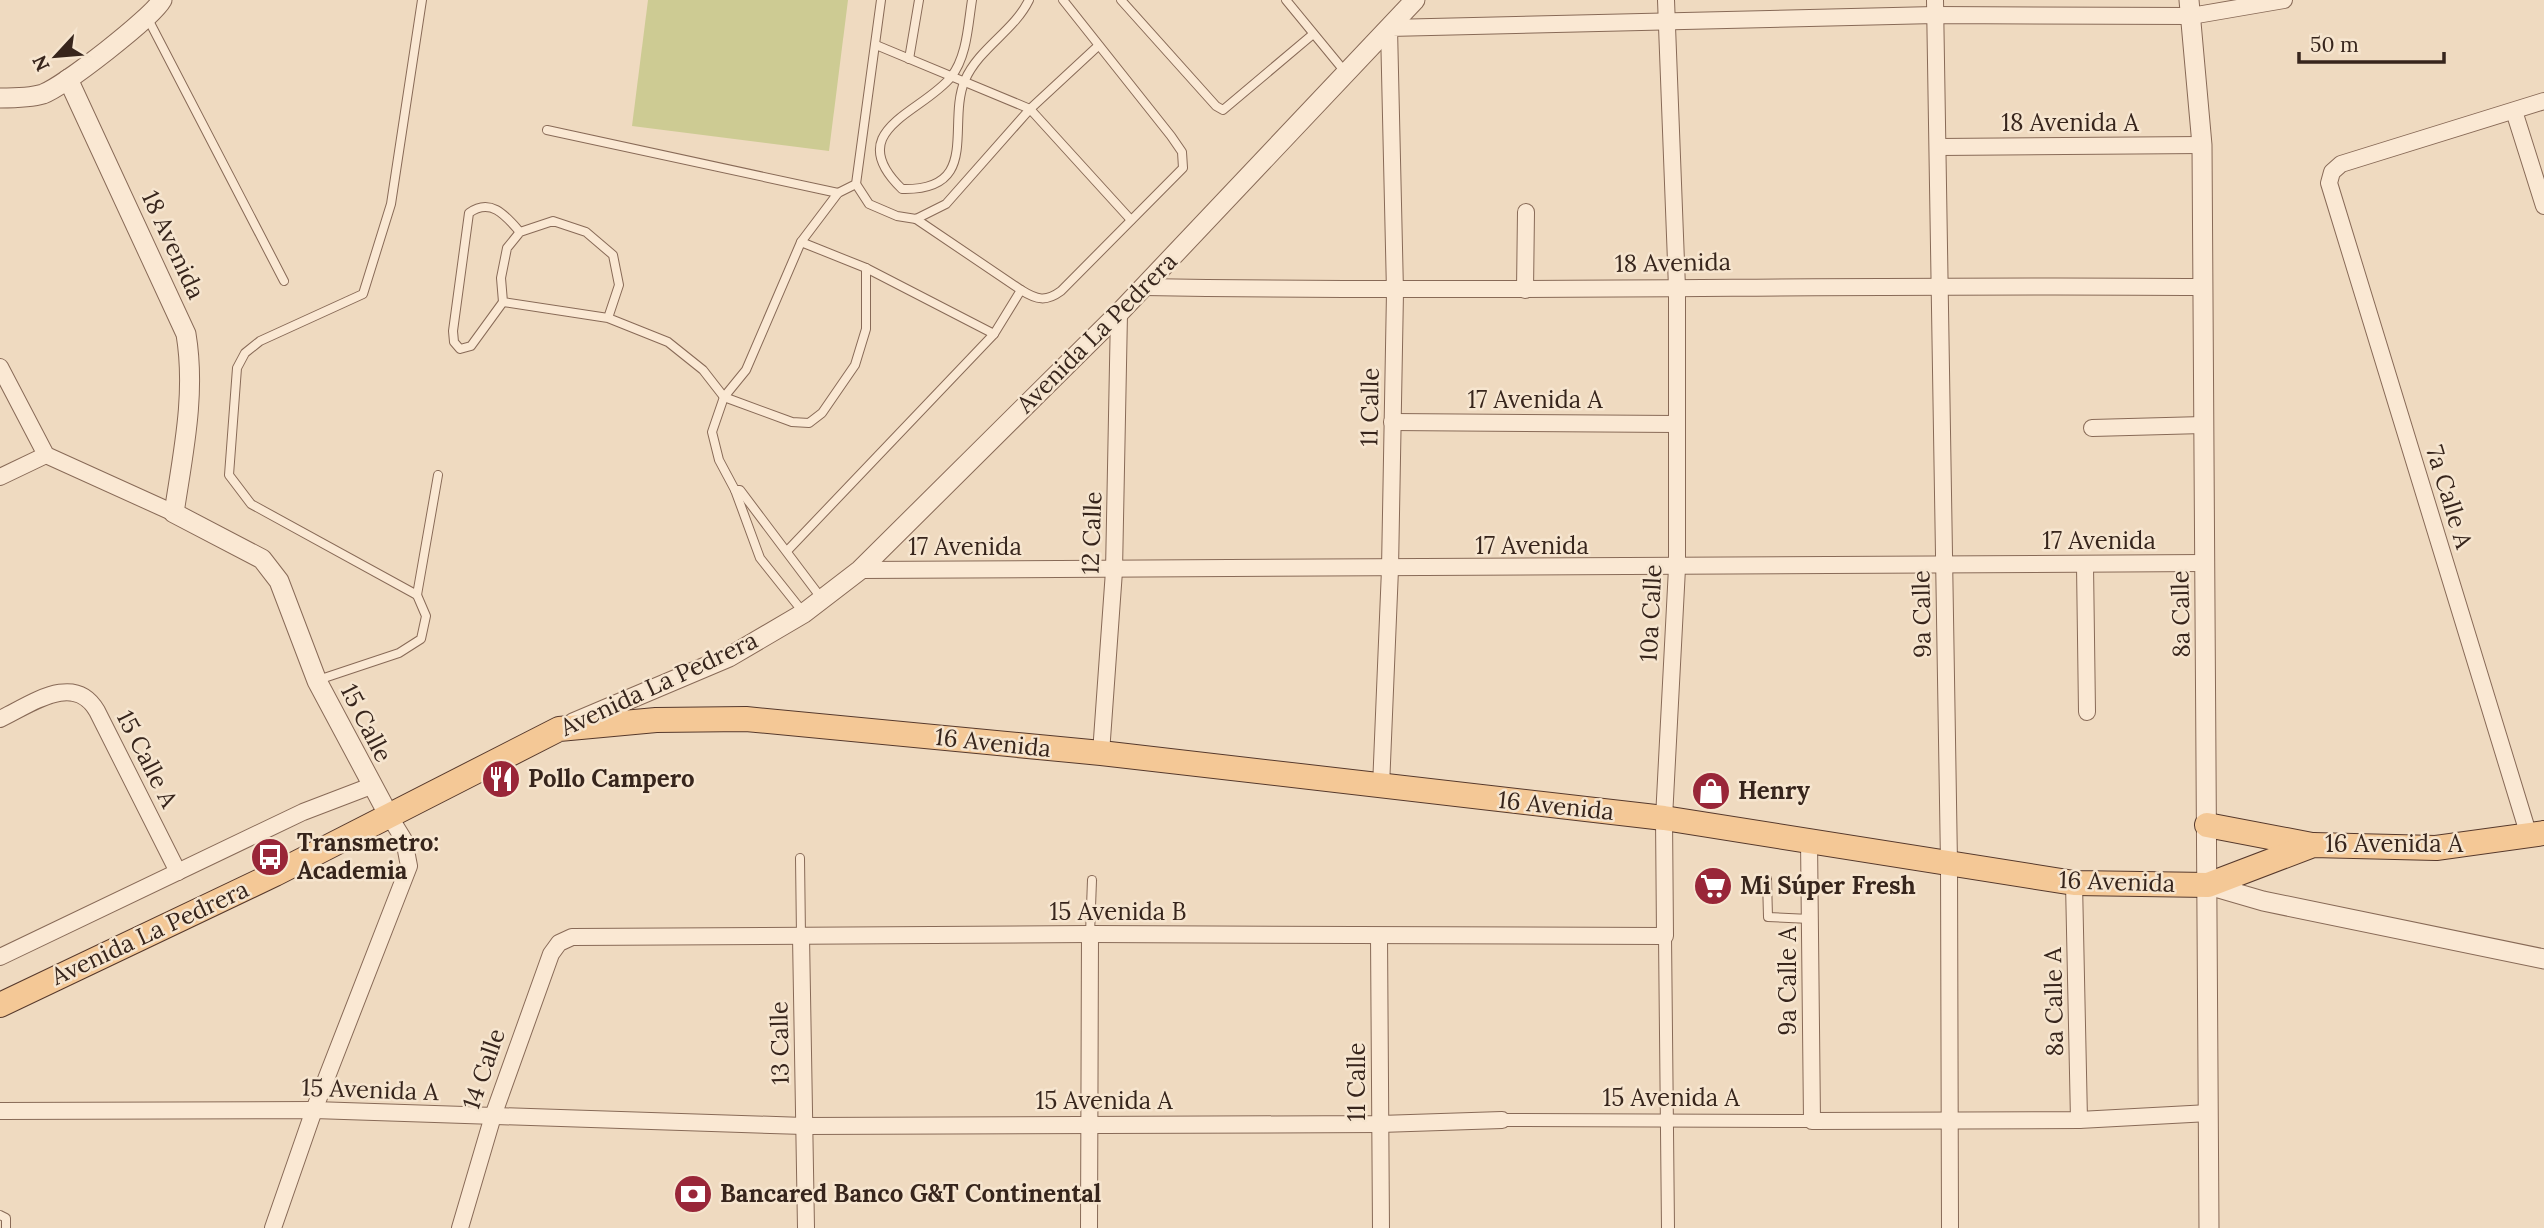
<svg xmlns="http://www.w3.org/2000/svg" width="2544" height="1228" font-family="Lora,serif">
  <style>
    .green { fill: #cdcb93 }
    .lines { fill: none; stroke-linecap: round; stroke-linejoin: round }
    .service-casing { stroke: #886a57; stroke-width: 10 }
    .pedestrian-casing { stroke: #886a57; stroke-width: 14 }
    .minor-casing { stroke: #886a57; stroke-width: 18 }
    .tertiary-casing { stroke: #886a57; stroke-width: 21 }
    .primary-casing { stroke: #56392c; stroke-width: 26 }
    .service { stroke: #fae8d3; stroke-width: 8 }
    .pedestrian { stroke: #fae8d3; stroke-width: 12 }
    .minor { stroke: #fae8d3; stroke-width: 16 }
    .tertiary { stroke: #fae8d3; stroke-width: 19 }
    .primary { stroke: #f4c896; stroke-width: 24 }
    .labels { text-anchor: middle; stroke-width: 5; stroke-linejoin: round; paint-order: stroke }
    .street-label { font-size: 24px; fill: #37251c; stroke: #f6e5cf }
    .poi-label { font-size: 24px; font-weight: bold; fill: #37251c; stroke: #f6e5cf; text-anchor: start }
  </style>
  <rect width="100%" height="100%" fill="#efdac0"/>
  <!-- green -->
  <polygon class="green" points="648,0 848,0 829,151 632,126"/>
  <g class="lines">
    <defs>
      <g id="service">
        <path d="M972,0c-4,25 -5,57 -21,77 -29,36 -110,53 -49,112 80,2 44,-65 63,-109 14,-32 49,-49 64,-80"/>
        <polyline points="1121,0 1216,106 1223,110 1312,35"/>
        <polyline points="1286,0 1346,73"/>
        <polyline points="147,17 284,281"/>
        <polyline points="876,45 1030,109 1131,220"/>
        <polyline points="909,59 919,0"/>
        <polyline points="547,130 838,193"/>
        <polyline points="856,184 869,204 897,216 916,219 946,204 1030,109 1098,46"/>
        <polyline points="801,242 866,268 994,334"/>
        <path d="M1021,290c16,10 25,12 40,1l122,-123 -1,-16 -11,-16 -108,-136"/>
        <path d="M503,302l-32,44 -11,3 -6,-7 -1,-11 16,-118c22,-16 37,3 51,19"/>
        <polyline points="608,318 619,285 613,255 586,232 553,221 520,232 507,248 501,278 503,302 608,318 668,342 703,370 724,397 792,422 809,423 822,413 855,365 866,329 866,268"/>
        <polyline points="735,490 740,490 822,599"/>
        <polyline points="788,550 994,334 1021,290 916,219"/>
        <polyline points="417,595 438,475"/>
        <polyline points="803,612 760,558 735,490 719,460 712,432 724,397 746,370 801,242 838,193 856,184 881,0"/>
        <polyline points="318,680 399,653 421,639 426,616 417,595 251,504 229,475 237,368 245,353 260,341 363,294 391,204 422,0"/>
        <polyline points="800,858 801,936"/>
        <polyline points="1767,879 1768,917 1810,919"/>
        <polyline points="1090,934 1092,880"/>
        <polyline points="0,1215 6,1218 6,1228"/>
      </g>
      <g id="pedestrian">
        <polyline points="1665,936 1668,1228"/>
        <polyline points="1502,1120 1812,1121"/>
      </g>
      <g id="minor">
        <polyline points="1935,0 1949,863 1950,1228"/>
        <polyline points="2514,111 2544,206"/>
        <polyline points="1939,147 2202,145"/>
        <path d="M1145,287c352,6 705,-3 1057,0"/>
        <polyline points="1525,290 1526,212"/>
        <polyline points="0,367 46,455 174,513"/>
        <polyline points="1392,422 1677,424"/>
        <polyline points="2092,428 2203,425"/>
        <polyline points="0,477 46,455"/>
        <polyline points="2085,565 2087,712"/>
        <polyline points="860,570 2205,563"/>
        <path d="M0,719c30,-14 74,-48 97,-8l81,161"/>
        <polyline points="1101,753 1114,571 1119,313"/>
        <polyline points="1381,787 1390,569 1395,292 1389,28 1935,15 2191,16 2284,0"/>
        <polyline points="2529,836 2329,183 2332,172 2341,164 2544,101"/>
        <polyline points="1809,840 1812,1121 2079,1120 2209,1113"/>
        <polyline points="2074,883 2079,1120"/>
        <polyline points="801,936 806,1228"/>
        <polyline points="1379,936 1381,1228"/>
        <polyline points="0,957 303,812 371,786"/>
        <polyline points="0,1111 314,1110 804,1126 1380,1124 1502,1120"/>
        <polyline points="273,1228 314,1110 409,866 404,840 388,814"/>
        <polyline points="460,1228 493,1116 551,954 559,943 572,937 1090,934 1665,936 1664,818 1677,568 1677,288 1666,0"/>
        <polyline points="1089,1228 1090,934"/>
      </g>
      <g id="tertiary">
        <polyline points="2189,0 2202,145 2209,1228"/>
        <path d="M68,79l118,255c10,60 -3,119 -12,179l88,46 17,22 38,100 71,133"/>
        <path d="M0,98c13,0 30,0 43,-4 21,-8 109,-76 119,-94"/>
        <polyline points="573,723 729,657 804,613 860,570 1119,313 1415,0"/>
        <polyline points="2208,885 2263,901 2544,959"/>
      </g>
      <g id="primary">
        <polyline points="2207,825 2312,845"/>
        <polyline points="0,1005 275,874 559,729 656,720 746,719 1101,753 1664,818 2074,883 2208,885 2313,845 2436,848 2544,833"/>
      </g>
    </defs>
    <!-- service casing -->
    <use href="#service" class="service-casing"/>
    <!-- pedestrian casing -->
    <use href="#pedestrian" class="pedestrian-casing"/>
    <!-- minor casing -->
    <use href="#minor" class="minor-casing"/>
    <!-- tertiary casing -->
    <use href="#tertiary" class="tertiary-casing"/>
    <!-- primary casing -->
    <use href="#primary" class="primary-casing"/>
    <!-- service -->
    <use href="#service" class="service"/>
    <!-- pedestrian -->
    <use href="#pedestrian" class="pedestrian"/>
    <!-- minor -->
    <use href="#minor" class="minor"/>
    <!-- tertiary -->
    <use href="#tertiary" class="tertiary"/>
    <!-- primary -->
    <use href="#primary" class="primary"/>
  </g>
  <!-- icons -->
  <defs>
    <symbol id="restaurant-disc" viewBox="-11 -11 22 22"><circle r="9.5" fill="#992638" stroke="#f6e5cf"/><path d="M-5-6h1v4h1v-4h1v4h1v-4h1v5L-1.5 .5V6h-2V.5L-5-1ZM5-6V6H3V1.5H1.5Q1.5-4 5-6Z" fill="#fff"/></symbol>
    <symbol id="shop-disc" viewBox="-11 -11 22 22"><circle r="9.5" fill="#992638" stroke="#f6e5cf"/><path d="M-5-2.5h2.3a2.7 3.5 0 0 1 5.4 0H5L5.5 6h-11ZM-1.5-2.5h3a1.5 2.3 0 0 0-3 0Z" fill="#fff"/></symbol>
    <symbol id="bus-disc" viewBox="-11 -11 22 22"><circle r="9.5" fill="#992638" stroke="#f6e5cf"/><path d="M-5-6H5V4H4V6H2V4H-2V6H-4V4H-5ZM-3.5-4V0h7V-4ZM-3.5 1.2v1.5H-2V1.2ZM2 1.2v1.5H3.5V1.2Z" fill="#fff"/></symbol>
    <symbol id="supermarket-disc" viewBox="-11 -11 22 22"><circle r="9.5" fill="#992638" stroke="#f6e5cf"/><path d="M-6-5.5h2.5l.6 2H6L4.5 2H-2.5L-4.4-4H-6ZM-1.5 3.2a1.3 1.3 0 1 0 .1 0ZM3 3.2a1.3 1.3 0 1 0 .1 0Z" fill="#fff"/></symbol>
    <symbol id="bank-disc" viewBox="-11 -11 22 22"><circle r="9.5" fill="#992638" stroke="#f6e5cf"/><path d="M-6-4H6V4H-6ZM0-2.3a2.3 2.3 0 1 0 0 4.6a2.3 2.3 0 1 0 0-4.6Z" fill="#fff"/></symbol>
  </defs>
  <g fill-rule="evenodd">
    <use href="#restaurant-disc" x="479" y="757" width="44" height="44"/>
    <use href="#shop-disc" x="1689" y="769" width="44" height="44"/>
    <use href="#bus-disc" x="248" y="835" width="44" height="44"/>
    <use href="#supermarket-disc" x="1691" y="864" width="44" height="44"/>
    <use href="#bank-disc" x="671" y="1172" width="44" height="44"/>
  </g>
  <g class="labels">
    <!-- street labels -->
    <g class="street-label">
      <text x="2070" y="131">18 Avenida A</text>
      <text transform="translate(173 245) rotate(65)" y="8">18 Avenida</text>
      <text transform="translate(1673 263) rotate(-1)" y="8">18 Avenida</text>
      <text transform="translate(1097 333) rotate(-45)" y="8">Avenida La Pedrera</text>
      <text x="1535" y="408">17 Avenida A</text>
      <text transform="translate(1370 407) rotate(-89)" y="8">11 Calle</text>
      <text transform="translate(2449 497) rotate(73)" y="8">7a Calle A</text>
      <text transform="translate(1092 533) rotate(-88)" y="8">12 Calle</text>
      <text x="2099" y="549">17 Avenida</text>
      <text x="1532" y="554">17 Avenida</text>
      <text x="965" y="555">17 Avenida</text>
      <text transform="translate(1651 613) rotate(-87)" y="8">10a Calle</text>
      <text transform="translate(1922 614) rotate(-91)" y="8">9a Calle</text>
      <text transform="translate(2181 614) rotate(-91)" y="8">8a Calle</text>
      <text transform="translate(659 684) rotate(-25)" y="8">Avenida La Pedrera</text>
      <text transform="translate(366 723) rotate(63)" y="8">15 Calle</text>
      <text transform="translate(993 743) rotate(6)" y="8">16 Avenida</text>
      <text transform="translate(147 759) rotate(63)" y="8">15 Calle A</text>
      <text transform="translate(1556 806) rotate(6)" y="8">16 Avenida</text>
      <text x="2394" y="852">16 Avenida A</text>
      <text transform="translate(2117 882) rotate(2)" y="8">16 Avenida</text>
      <text x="1118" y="920">15 Avenida B</text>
      <text transform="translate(150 933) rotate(-25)" y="8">Avenida La Pedrera</text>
      <text transform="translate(1788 981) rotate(-90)" y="8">9a Calle A</text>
      <text transform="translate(2054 1002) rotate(-91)" y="8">8a Calle A</text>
      <text transform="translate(780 1043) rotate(-91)" y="8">13 Calle</text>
      <text transform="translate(484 1069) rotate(-71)" y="8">14 Calle</text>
      <text transform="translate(1357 1082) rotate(-90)" y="8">11 Calle</text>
      <text transform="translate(370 1090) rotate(2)" y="8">15 Avenida A</text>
      <text x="1671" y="1106">15 Avenida A</text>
      <text x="1104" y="1109">15 Avenida A</text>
    </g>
    <!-- poi labels -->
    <g class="poi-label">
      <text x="528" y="787">Pollo Campero</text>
      <text x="1738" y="799">Henry</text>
      <text x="297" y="851">Transmetro:<tspan x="297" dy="28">Academia</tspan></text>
      <text x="1740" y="894">Mi Súper Fresh</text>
      <text x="720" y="1202">Bancared Banco G&amp;T Continental</text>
    </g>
  </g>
  <!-- north arrow -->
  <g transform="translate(56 56) rotate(244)" stroke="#f6e5cf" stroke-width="5" paint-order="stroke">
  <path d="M0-5L12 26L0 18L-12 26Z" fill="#37251c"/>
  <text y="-10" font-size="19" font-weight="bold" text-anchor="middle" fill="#37251c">N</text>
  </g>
  <!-- scale -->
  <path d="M2299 52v10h145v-10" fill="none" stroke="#37251c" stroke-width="3.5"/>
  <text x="2310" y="52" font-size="21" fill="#37251c" stroke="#f6e5cf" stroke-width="5" paint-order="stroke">50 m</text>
</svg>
